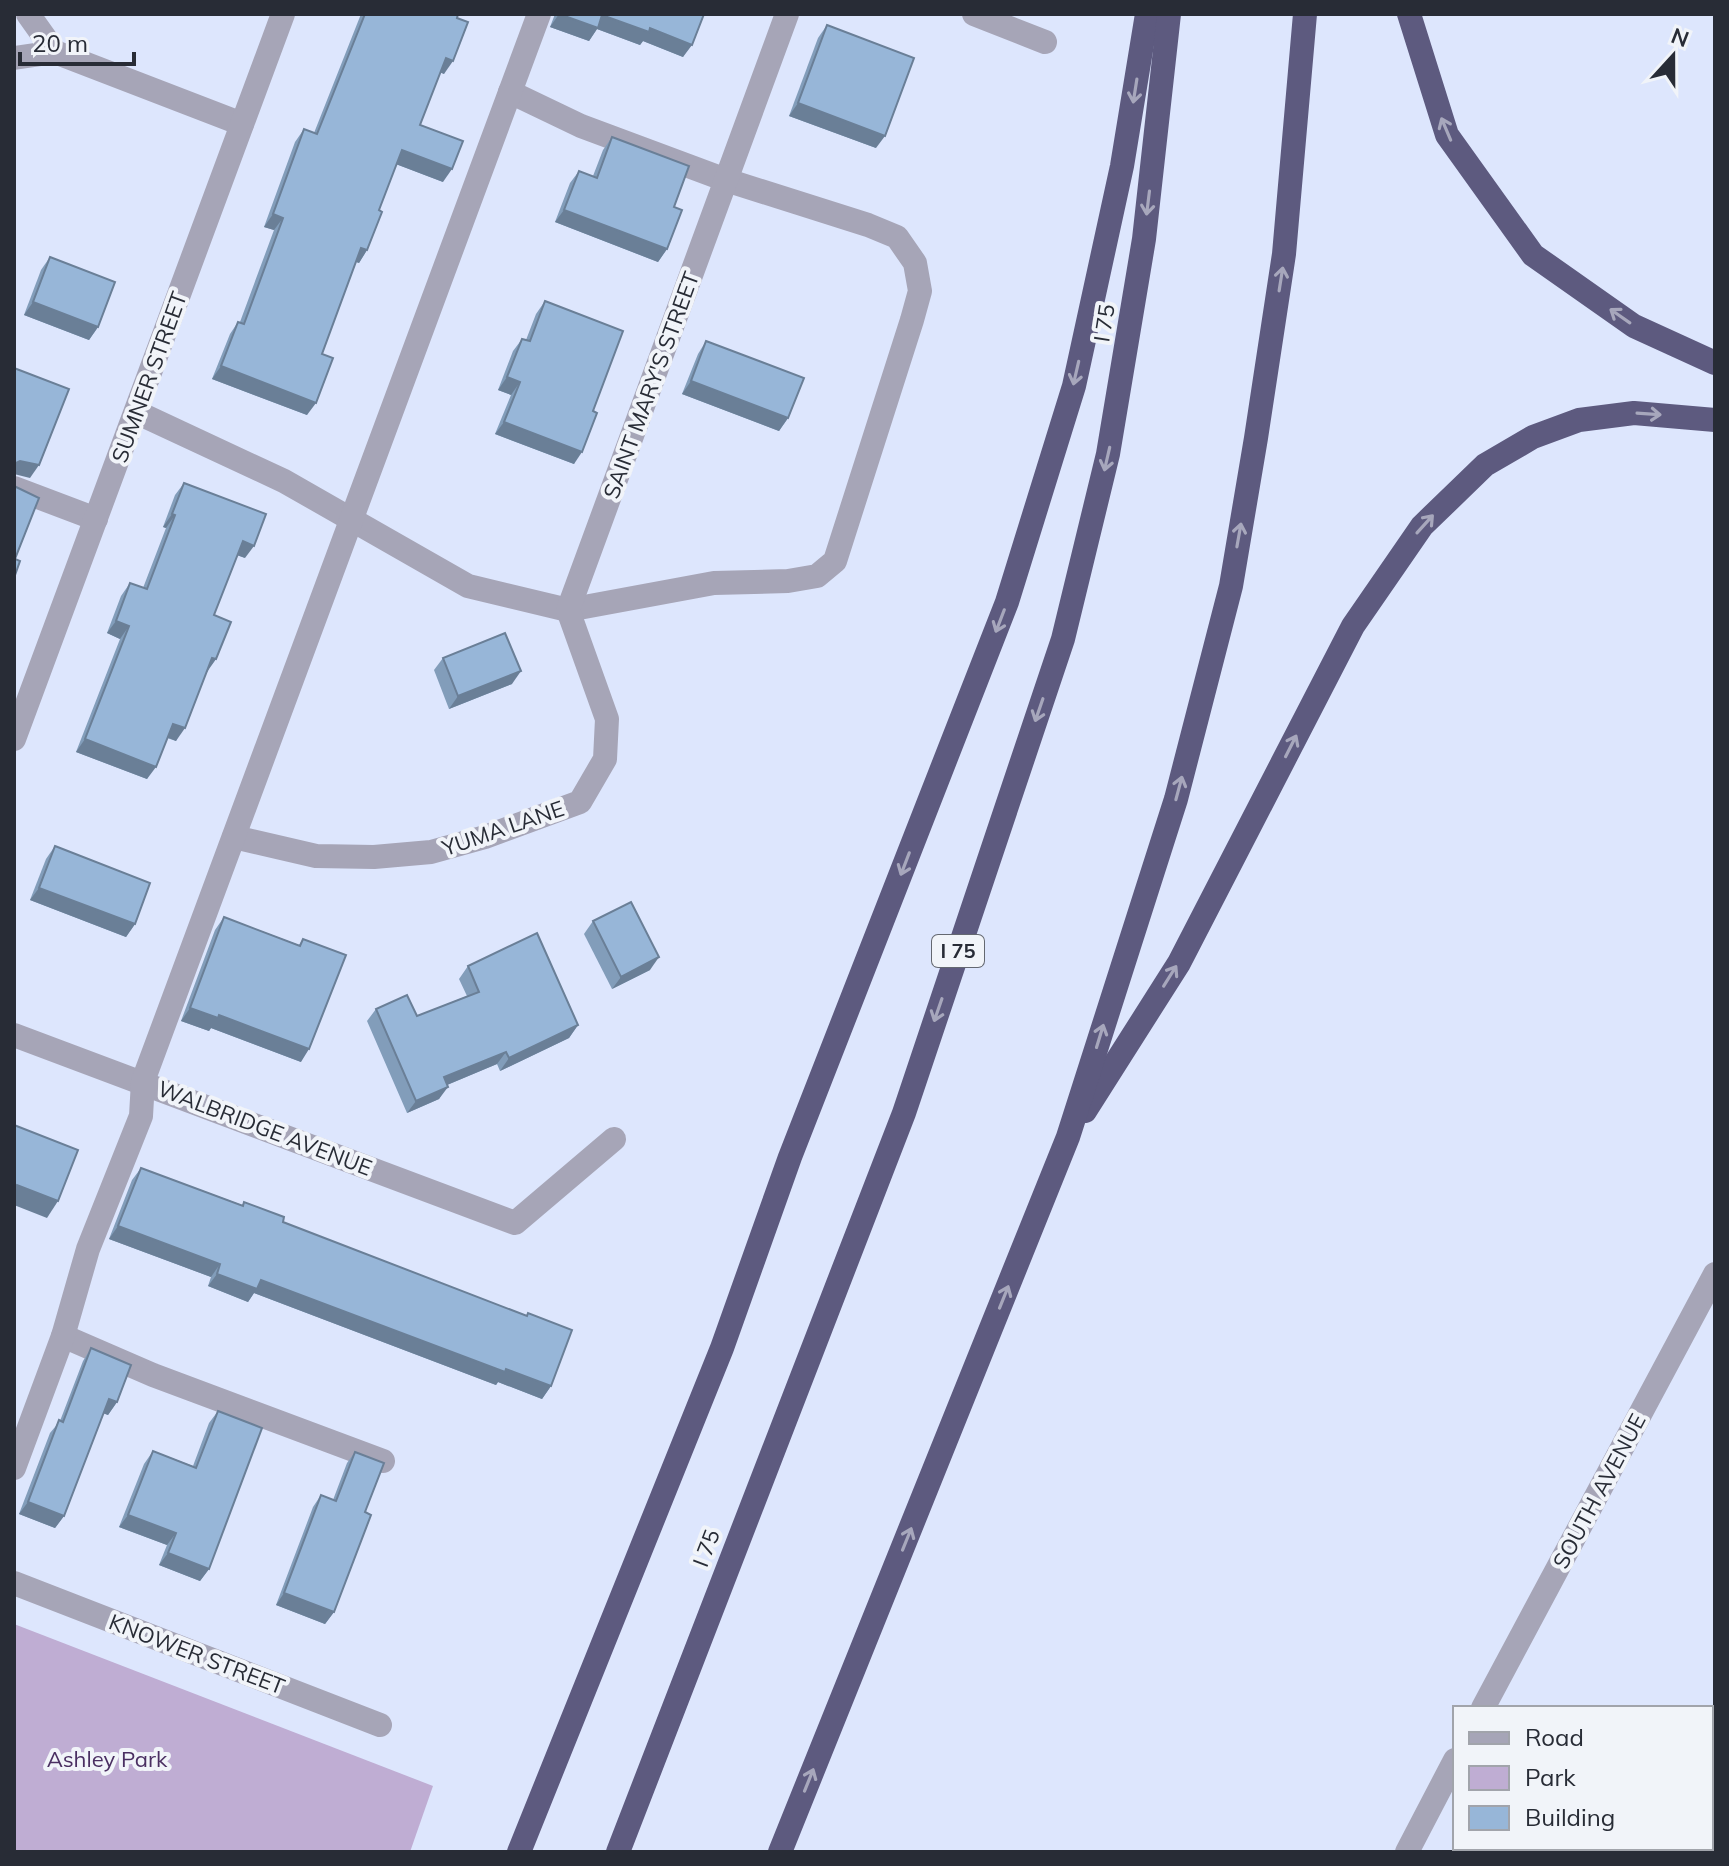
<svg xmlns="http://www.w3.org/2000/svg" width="1729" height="1866" font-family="Mulish,sans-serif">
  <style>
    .green { fill: #bfadd3 }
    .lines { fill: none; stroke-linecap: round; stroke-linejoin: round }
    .minor { stroke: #a6a5b7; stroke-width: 24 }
    .highway { stroke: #5d5a7f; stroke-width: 24 }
    .wall { fill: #829dba }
    .shaded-wall { fill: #6a7f97 }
    .building { fill: #97b6d8; stroke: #6a7f97; stroke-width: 2 }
    .oneway { stroke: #a7a7bc }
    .labels { text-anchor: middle; stroke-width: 8; stroke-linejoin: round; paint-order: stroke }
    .shield { fill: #f1f4f9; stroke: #646870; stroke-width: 2 }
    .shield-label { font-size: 20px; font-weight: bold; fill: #282c36 }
    .street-label { font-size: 22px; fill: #282c36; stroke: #f1f4f9 }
    .park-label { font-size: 22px; fill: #4a2f62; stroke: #f1f4f9 }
  </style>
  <rect width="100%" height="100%" fill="#dde6fd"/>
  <!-- green -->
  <polygon class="green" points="14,1624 433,1786 410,1852 14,1852"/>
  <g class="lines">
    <!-- minor -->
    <g class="minor">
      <polyline points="28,14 55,52"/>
      <polyline points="974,14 1045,42"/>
      <polyline points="14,58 55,52 242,124"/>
      <polyline points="136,412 284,481 468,586 568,610 714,583 788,581 817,576 835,561 912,320 920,291 915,263 897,237 868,225 726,180 581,126 510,92"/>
      <polyline points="14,488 96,519"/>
      <polyline points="14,739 283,14"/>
      <polyline points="234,837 316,856 374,857 431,852 485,837 580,802 605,759 607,719 568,610 787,14"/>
      <polyline points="14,1035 515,1223 614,1139"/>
      <polyline points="63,1336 153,1375 383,1461"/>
      <polyline points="14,1468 63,1336 88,1249 141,1116 143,1081 539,14"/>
      <polyline points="14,1583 380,1725"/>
      <polyline points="1483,1708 1715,1274"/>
      <polyline points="1407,1852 1455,1760"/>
    </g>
    <!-- highway -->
    <g class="highway">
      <polyline points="1409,14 1447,135 1533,255 1634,326 1715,363"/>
      <polyline points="1085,1111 1179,963 1353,626 1422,526 1485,465 1533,437 1579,420 1634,413 1715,420"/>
      <polyline points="519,1852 722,1348 790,1157 1007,602 1074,386 1122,166 1147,14"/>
      <polyline points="618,1852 904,1113 1063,639 1108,454 1144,239 1169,14"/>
      <polyline points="780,1852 1068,1137 1176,799 1231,586 1256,438 1284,254 1305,14"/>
    </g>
  </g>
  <!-- wall -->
  <g class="wall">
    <polygon points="361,14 458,14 444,74 440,72 420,125 443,182 396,164 379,210 367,250 359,263 356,262 322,354 307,415 212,379 230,334 238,322 240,322 274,230 264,227 295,142 304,129 314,133"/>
    <polygon points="555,14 704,14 683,57 643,41 640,45 597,29 589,41 550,27"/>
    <polygon points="827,25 876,148 789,116 818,38"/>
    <polygon points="612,137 674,207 667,249 658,262 555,222 570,183 579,171 593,176 603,150"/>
    <polygon points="50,257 98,327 89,340 24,315 41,270"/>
    <polygon points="545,301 593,411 574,464 495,434 511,395 498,390 513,351 522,339 526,340 536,314"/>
    <polygon points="706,341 788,418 779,431 682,394 698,354"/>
    <polygon points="184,483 245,558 237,555 214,615 216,659 206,672 176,741 167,738 147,779 76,752 120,639 107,633 121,596 130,583 143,588 166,528 163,527 175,495"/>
    <polygon points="443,658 512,684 449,709 434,670"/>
    <polygon points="55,846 135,924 126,937 30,900 46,859"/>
    <polygon points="224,917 299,945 303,939 301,1062 211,1028 209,1031 181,1021 215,930"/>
    <polygon points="593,921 650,970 612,989 584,934"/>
    <polygon points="468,966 578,1025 569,1038 500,1071 497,1064 447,1085 439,1099 407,1113 367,1021 376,1009 417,1016 467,996 459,979"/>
    <polygon points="141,1168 242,1205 244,1202 283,1222 526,1316 528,1313 551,1386 542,1399 498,1382 496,1385 254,1293 248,1302 208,1286 211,1277 109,1239 132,1180"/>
    <polygon points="91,1348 117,1402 108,1415 103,1413 64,1516 55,1528 19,1514 50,1433 60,1421 83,1361"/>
    <polygon points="218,1411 209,1569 200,1581 159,1565 167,1545 119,1527 144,1464 153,1451 193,1466 209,1423"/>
    <polygon points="355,1452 365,1512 334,1612 325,1624 276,1605 313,1507 321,1495 333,1500 347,1463"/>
  </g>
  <!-- shaded-wall -->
  <g class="shaded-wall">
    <polygon points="559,14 602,15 650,28 692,45 683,57 643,41 640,45 597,29 589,41 550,27"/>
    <polygon points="446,58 453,61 444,74 437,71"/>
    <polygon points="798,103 885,136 876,148 789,116"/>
    <polygon points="402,150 452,169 443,182 393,163"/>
    <polygon points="564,210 667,249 658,262 555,222"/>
    <polygon points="273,214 283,218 274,230 264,227"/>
    <polygon points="361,248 367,250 359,263 352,260"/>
    <polygon points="33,302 98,327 89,340 24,315"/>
    <polygon points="221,366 316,403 307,415 212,379"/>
    <polygon points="507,377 520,382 511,395 498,390"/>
    <polygon points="691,381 788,418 779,431 682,394"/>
    <polygon points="504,422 582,452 574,464 495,434"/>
    <polygon points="20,461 39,465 30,478 14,474 14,464"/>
    <polygon points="172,514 175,515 166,528 163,527"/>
    <polygon points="243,541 254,546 245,558 234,554"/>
    <polygon points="116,621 129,626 120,639 107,633"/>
    <polygon points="212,658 216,659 207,672 203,670"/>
    <polygon points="521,671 512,684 449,709 458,696"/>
    <polygon points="173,724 185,728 176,741 164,736"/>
    <polygon points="85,739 156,767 147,779 76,752"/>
    <polygon points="39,888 135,924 126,937 30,900"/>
    <polygon points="659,957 650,970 612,989 621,977"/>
    <polygon points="190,1008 219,1015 309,1049 301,1062 211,1028 209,1031 181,1021"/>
    <polygon points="578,1025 569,1038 500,1071 509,1058"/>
    <polygon points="506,1052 497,1064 435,1090 444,1077"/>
    <polygon points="448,1087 439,1099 407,1113 416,1101"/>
    <polygon points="17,1185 58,1201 47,1218 14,1205 14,1190"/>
    <polygon points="118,1226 220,1264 211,1277 109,1239"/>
    <polygon points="217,1274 261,1280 551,1386 542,1399 498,1382 496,1385 254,1293 248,1302 208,1286"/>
    <polygon points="109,1399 117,1402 108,1415 100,1412"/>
    <polygon points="28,1502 64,1516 55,1528 19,1514"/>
    <polygon points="128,1515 176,1533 167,1545 119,1527"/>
    <polygon points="168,1553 209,1569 200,1581 159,1565"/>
    <polygon points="284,1593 334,1612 325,1624 276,1605"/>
  </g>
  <!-- building -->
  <g class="building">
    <polygon points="365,14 458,14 457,18 468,22 453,61 446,58 420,125 463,141 452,169 402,150 379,210 382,212 367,250 361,248 322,354 333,358 316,403 221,366 238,322 244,324 283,218 273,214 304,129 317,134"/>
    <polygon points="559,14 704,14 692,45 650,28 649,32 602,15 598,28"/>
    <polygon points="827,25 914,58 885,136 798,103"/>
    <polygon points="612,137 689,166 674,207 682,210 667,249 564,210 579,171 597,178"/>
    <polygon points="50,257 115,282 98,327 33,302"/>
    <polygon points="545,301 623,331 593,411 597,413 582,452 504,422 520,382 507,377 522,339 530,341"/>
    <polygon points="706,341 804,378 788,418 691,381"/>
    <polygon points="14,368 69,389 39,465 20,461 14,464"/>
    <polygon points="184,483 266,514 254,546 243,541 214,615 231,622 216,659 212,658 185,728 173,724 156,767 85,739 129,626 116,621 130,583 147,589 175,515 172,514"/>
    <polygon points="14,486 39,498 15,559 20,561 14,578"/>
    <polygon points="505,633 521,671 458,696 443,658"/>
    <polygon points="55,846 150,883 135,924 39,888"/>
    <polygon points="631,902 659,957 621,977 593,921"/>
    <polygon points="224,917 300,946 303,939 346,955 309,1049 219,1015 218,1018 190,1008"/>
    <polygon points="537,933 578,1025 509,1058 506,1052 444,1077 448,1087 416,1101 376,1009 407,995 417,1016 479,992 468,966"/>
    <polygon points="14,1125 78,1150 58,1201 17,1185 14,1193"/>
    <polygon points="141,1168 243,1206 244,1202 284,1217 283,1222 527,1316 528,1313 572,1330 551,1386 506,1369 505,1372 261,1280 257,1289 217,1274 220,1264 118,1226"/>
    <polygon points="91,1348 131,1365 117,1402 109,1399 64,1516 28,1502 59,1420 63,1422"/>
    <polygon points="218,1411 262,1428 209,1569 168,1553 176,1533 128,1515 153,1451 196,1468"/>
    <polygon points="355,1452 384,1463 365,1512 371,1515 334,1612 284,1593 321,1495 336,1501"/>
  </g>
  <!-- one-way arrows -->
  <defs><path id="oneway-shaft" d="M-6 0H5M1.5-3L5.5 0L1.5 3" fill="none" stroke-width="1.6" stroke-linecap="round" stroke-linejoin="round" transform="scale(2)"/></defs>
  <g class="oneway">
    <use href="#oneway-shaft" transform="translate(1135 91) rotate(99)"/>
    <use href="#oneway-shaft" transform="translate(1446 129) rotate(-113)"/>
    <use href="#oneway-shaft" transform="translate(1148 203) rotate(97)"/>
    <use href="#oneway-shaft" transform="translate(1281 279) rotate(-81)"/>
    <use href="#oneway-shaft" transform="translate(1620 316) rotate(-145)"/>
    <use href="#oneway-shaft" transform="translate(1076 373) rotate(103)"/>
    <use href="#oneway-shaft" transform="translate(1649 414) rotate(4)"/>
    <use href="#oneway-shaft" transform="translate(1107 459) rotate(103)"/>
    <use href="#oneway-shaft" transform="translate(1425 524) rotate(-48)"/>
    <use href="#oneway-shaft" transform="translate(1239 535) rotate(-80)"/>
    <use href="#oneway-shaft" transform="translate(1000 621) rotate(111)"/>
    <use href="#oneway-shaft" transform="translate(1039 710) rotate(109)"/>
    <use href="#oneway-shaft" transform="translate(1291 746) rotate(-63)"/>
    <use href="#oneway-shaft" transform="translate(1179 788) rotate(-75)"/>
    <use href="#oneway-shaft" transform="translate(905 864) rotate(111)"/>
    <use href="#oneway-shaft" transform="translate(1170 976) rotate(-58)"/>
    <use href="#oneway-shaft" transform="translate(938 1010) rotate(109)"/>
    <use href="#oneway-shaft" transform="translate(1100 1036) rotate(-73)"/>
    <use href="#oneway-shaft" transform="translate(1004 1297) rotate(-68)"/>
    <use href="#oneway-shaft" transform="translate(907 1539) rotate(-68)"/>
    <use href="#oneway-shaft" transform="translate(809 1780) rotate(-68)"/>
  </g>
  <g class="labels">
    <!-- shield labels -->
    <rect class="shield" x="932" y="935" width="52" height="32" rx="6"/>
    <g class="shield-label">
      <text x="958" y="958">I 75</text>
    </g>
    <!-- street labels -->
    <g class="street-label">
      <text transform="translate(1104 323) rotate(-81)" y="8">I 75</text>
      <text transform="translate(149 377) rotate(-70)" y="8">SUMNER STREET</text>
      <text transform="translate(651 385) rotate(-70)" y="8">SAINT MARY'S STREET</text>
      <text transform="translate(503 828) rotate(-19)" y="8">YUMA LANE</text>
      <text transform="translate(265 1128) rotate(21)" y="8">WALBRIDGE AVENUE</text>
      <text transform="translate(1599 1491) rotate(-62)" y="8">SOUTH AVENUE</text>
      <text transform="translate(706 1548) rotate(-69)" y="8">I 75</text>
      <text transform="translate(197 1654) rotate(21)" y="8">KNOWER STREET</text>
    </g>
    <!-- park labels -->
    <g class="park-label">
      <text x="107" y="1767">Ashley Park</text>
    </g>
  </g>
  <!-- border -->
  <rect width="1729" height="1866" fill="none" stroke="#282c36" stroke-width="32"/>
  <!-- legend -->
  <rect x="1453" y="1706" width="260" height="144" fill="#f1f4f9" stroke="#a1a4ab" stroke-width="2"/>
  <rect x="1469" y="1732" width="40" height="12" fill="#a6a5b7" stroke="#a1a4ab" stroke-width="2"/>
  <text x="1525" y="1746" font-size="24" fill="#282c36">Road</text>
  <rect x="1469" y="1766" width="40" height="24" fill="#bfadd3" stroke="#a1a4ab" stroke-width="2"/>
  <text x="1525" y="1786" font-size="24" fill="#282c36">Park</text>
  <rect x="1469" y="1806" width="40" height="24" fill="#97b6d8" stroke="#a1a4ab" stroke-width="2"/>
  <text x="1525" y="1826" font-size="24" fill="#282c36">Building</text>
  <!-- north arrow -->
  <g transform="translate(1673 56) rotate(21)" stroke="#f1f4f9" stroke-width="6" paint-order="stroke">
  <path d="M0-6L14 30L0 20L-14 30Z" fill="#282c36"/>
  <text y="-12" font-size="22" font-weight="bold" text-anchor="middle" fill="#282c36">N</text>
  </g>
  <!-- scale -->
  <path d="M20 52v12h114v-12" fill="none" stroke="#282c36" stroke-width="4"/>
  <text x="32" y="52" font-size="24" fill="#282c36" stroke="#f1f4f9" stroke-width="6" paint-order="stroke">20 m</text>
</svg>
